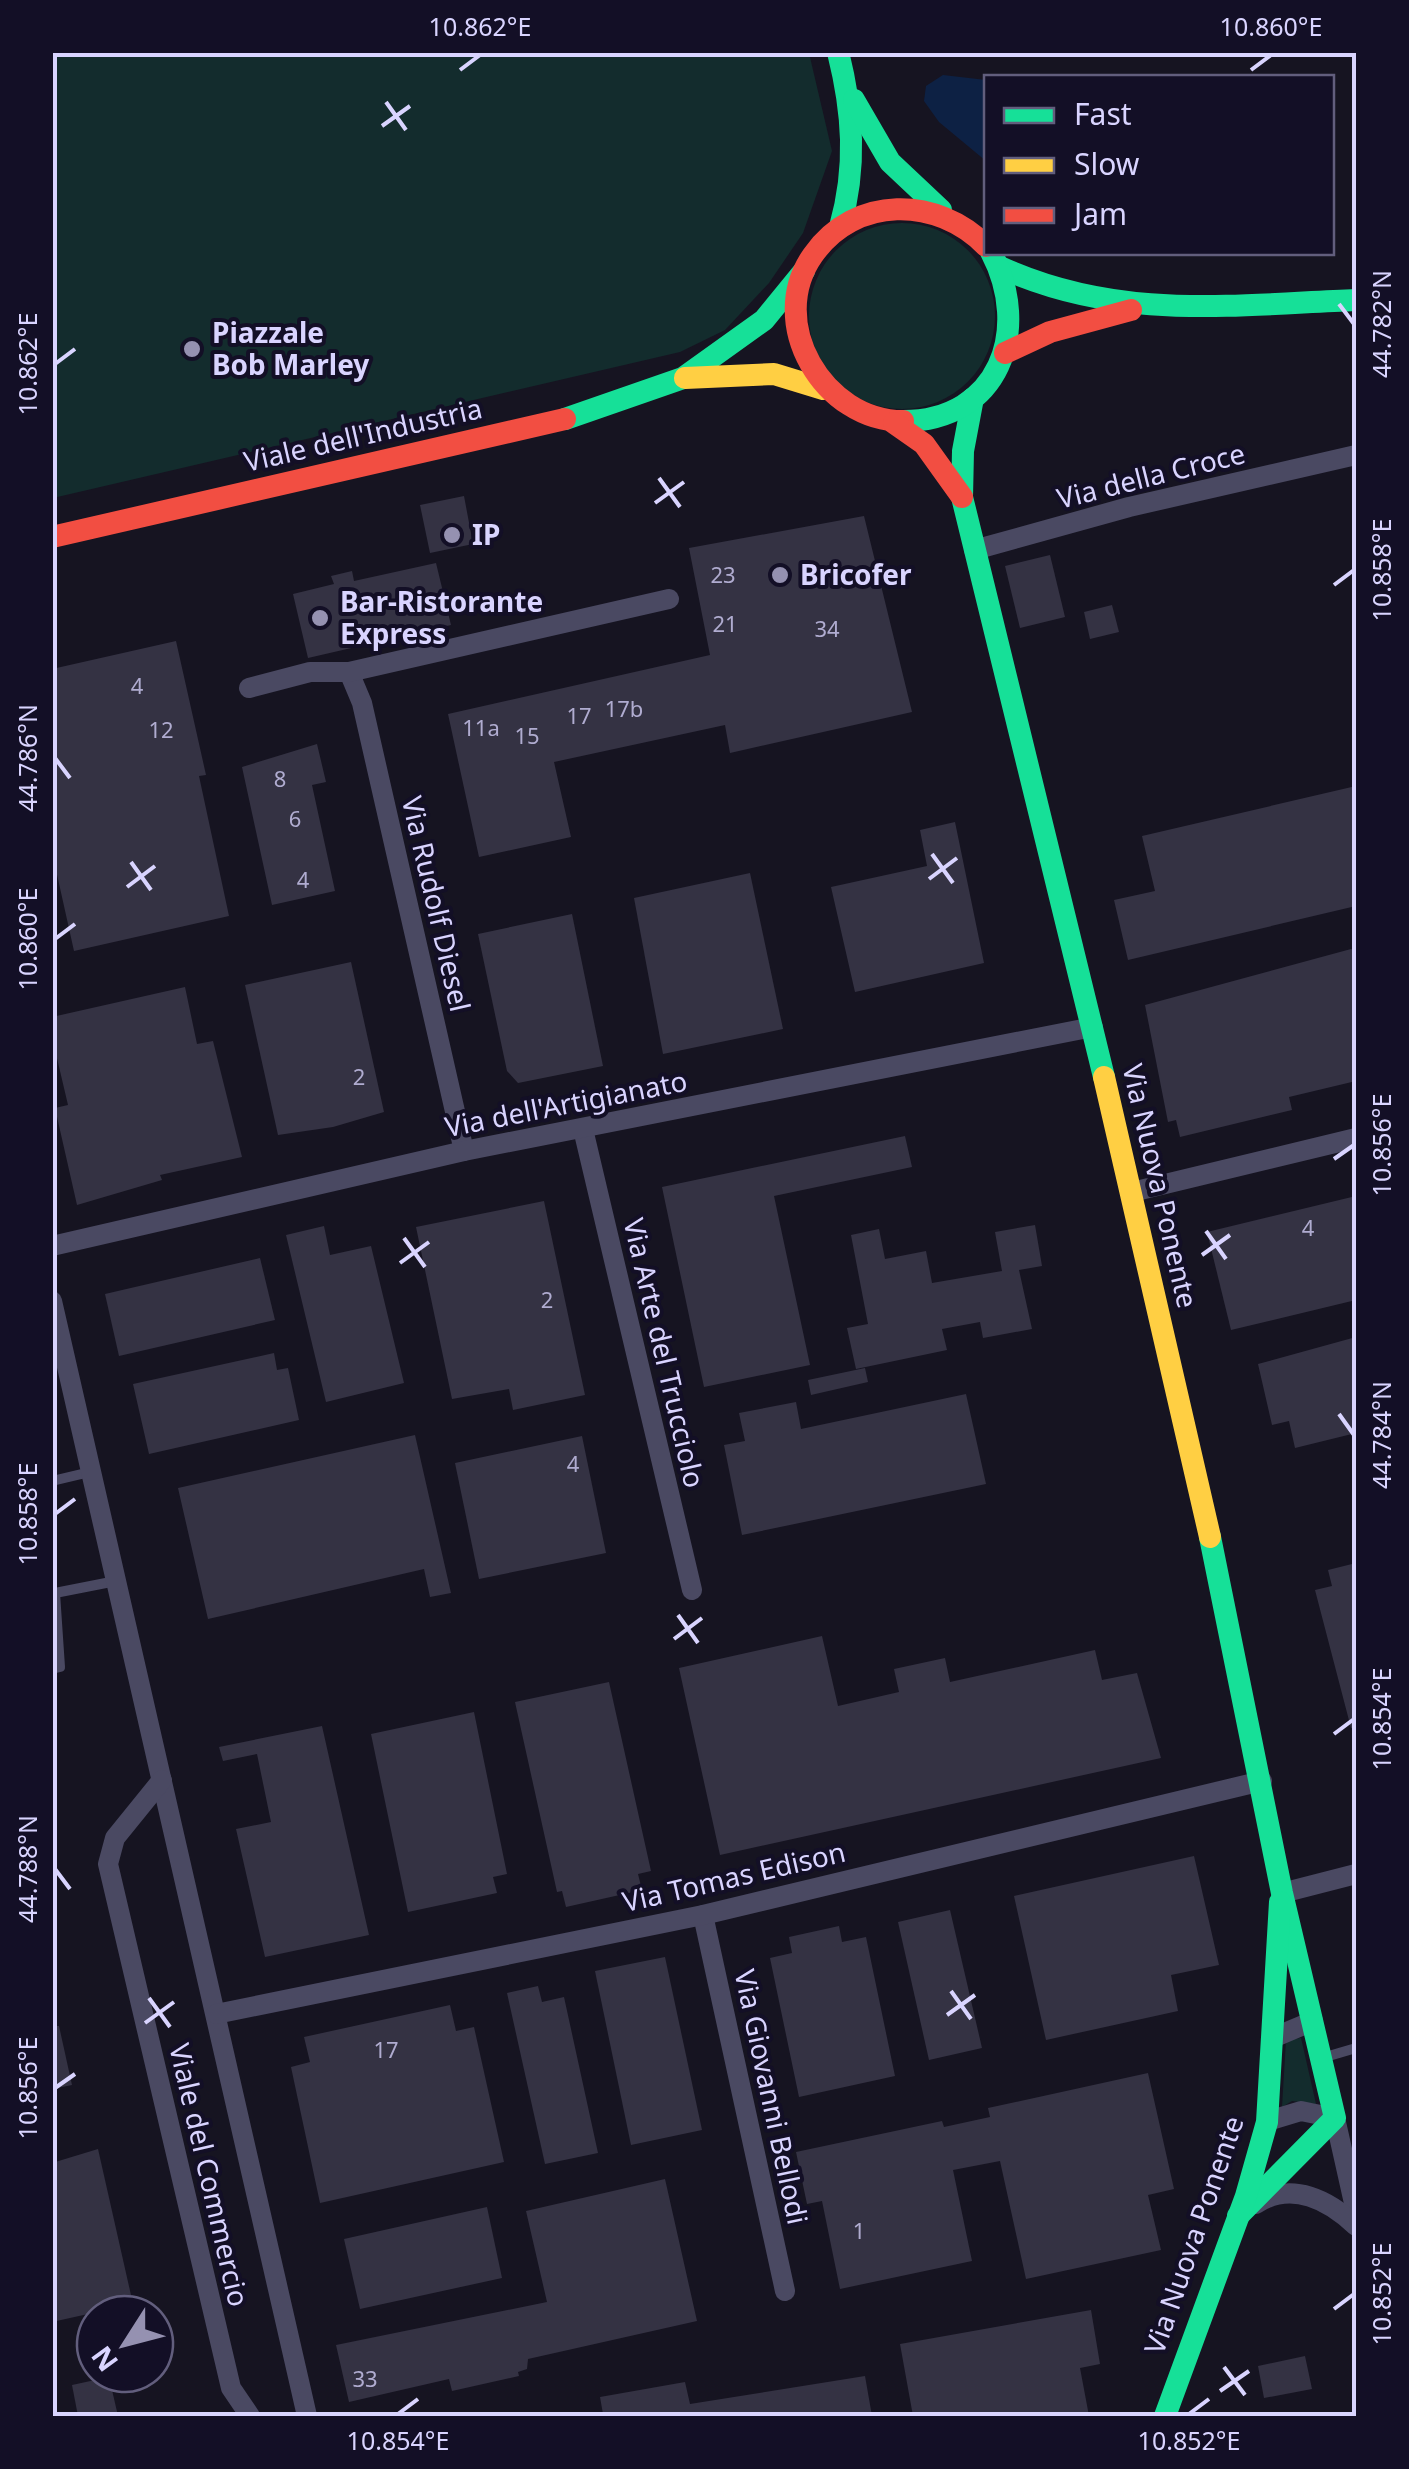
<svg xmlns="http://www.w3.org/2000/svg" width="1409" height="2469" font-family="'Noto Sans',sans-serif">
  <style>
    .green { fill: #132c2d }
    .water { fill: #0d2144 }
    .building { fill: #343243 }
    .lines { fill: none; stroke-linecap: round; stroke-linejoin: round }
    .lane { stroke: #4a4962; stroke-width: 10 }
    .street { stroke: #4a4962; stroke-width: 20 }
    .fast { stroke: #16e098; stroke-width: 22 }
    .slow { stroke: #ffcf43; stroke-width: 22 }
    .jam { stroke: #f24e42; stroke-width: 22 }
    .ticks { fill: none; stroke: #d9d4ff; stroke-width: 4 }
    .poi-dot { fill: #9591b1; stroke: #130f26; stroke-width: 4 }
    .labels { text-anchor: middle; stroke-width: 8; stroke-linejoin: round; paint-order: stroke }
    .number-label { font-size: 22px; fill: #b0acd0 }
    .poi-label { font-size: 28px; font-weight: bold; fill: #d9d4ff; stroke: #130f26; text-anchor: start }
    .street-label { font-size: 28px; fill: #d9d4ff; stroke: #130f26 }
    .neatline { fill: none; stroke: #d9d4ff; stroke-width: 4 }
    .ticks-label { font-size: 25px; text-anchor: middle; fill: #d9d4ff }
  </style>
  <rect width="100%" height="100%" fill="#161421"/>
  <!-- green -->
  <g class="green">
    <polygon points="52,53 809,53 832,151 803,233 769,283 725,330 680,352 53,498"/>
    <circle cx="902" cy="316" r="93"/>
    <polygon points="1301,2038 1316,2104 1292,2101 1282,2107 1286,2040"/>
  </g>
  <!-- water -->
  <polygon class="water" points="943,75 986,80 986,161 939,122 924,101 926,86"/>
  <!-- building -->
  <g class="building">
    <polygon points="464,496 473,544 430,553 420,505"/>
    <polygon points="864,516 912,712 730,753 725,725 554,762 571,837 479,857 448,714 710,655 689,548"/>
    <polygon points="1050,555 1065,617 1020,628 1005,566"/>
    <polygon points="436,563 451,625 308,658 293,594 334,584 331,576 352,571 354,581"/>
    <polygon points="1112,605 1119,632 1090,639 1084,612"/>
    <polygon points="176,641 206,775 199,776 229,916 74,951 52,852 52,669"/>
    <polygon points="317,744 326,782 312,785 335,891 272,905 242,767"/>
    <polygon points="1356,786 1356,906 1128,960 1114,900 1155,891 1142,836"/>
    <polygon points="955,822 984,963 855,992 831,887 927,866 920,830"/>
    <polygon points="750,873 783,1029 663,1054 634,898"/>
    <polygon points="572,914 603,1066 518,1083 507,1071 478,934"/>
    <polygon points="1351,949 1356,951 1356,1081 1289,1097 1292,1110 1180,1137 1176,1120 1168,1122 1145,1005"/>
    <polygon points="351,962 384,1112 333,1127 278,1135 245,985"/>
    <polygon points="185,987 197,1044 213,1041 242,1157 160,1175 162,1180 77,1205 55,1108 68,1105 52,1037 52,1017"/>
    <polygon points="905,1136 912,1167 774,1196 810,1365 704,1387 662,1187"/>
    <polygon points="1356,1196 1356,1300 1231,1330 1207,1232"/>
    <polygon points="544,1201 585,1395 513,1410 509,1389 452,1399 416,1227"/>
    <polygon points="1035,1225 1042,1266 1019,1270 1032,1329 983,1338 980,1322 942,1329 947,1350 856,1369 847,1328 868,1324 851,1235 879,1229 885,1259 926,1251 932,1283 1002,1271 995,1232"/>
    <polygon points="324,1226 330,1255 371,1246 404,1383 326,1402 286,1235"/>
    <polygon points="260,1258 275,1320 119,1356 105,1294"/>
    <polygon points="1356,1337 1356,1433 1295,1448 1289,1421 1272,1425 1258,1364"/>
    <polygon points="274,1353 277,1370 288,1368 299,1420 149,1454 133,1384"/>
    <polygon points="865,1368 868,1382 811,1395 808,1380"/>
    <polygon points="966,1394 986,1484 742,1535 724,1445 745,1441 739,1413 796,1402 801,1429"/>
    <polygon points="415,1435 451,1593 430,1597 424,1569 208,1619 178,1488"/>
    <polygon points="582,1436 606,1553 479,1579 455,1463"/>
    <polygon points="1356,1563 1356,1727 1351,1728 1315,1590 1332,1586 1328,1570"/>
    <polygon points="822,1636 838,1706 899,1692 894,1669 945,1658 950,1682 1095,1650 1102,1680 1137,1673 1161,1758 720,1855 679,1668"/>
    <polygon points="609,1682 651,1871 638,1874 642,1890 566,1907 562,1891 557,1892 515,1702"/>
    <polygon points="474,1712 507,1874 493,1877 497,1893 408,1912 371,1734"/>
    <polygon points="322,1726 369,1935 265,1957 236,1829 271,1822 257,1754 223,1761 219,1747"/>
    <polygon points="1194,1856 1219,1965 1171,1975 1178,2011 1046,2040 1014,1896"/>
    <polygon points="950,1910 982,2048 929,2060 898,1922"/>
    <polygon points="839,1926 842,1942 866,1937 895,2076 799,2097 770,1958 792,1953 789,1937"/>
    <polygon points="665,1957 702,2130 631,2145 595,1971"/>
    <polygon points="538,1986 542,2002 564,1997 598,2153 545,2164 507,1993"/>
    <polygon points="450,2005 456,2031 474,2027 504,2162 320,2203 291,2067 310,2062 304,2037"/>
    <polygon points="52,2026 59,2026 72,2085 52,2089"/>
    <polygon points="1148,2073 1174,2189 1148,2195 1161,2250 1026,2279 1000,2161 953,2170 972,2261 840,2289 822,2201 807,2204 796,2152 942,2121 944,2127 990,2117 988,2108"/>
    <polygon points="98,2149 133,2304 52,2322 52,2163"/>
    <polygon points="665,2179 697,2321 528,2359 527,2369 518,2372 519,2376 452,2391 449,2379 349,2402 336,2345 547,2302 526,2211"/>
    <polygon points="487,2207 502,2278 360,2309 344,2239"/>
    <polygon points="1091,2310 1100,2364 1080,2368 1089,2416 913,2416 900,2344"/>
    <polygon points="1305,2356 1312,2389 1264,2398 1258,2366"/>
    <polygon points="865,2376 872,2416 609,2416 603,2414 600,2397 685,2382 690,2404"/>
    <polygon points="109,2377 118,2416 78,2416 72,2385"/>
  </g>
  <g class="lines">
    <!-- lane -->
    <g class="lane">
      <polyline points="52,1481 90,1472"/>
      <polyline points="52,1669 60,1667 55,1593 116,1581"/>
      <polyline points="1322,2058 1356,2048"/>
    </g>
    <!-- street -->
    <g class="street">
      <polyline points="974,550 1129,507 1356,455"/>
      <polyline points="349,672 362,703 464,1151"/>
      <polyline points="249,688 310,672 349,672 669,599"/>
      <polyline points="583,1129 692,1590"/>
      <polyline points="1132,1192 1356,1138"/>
      <polyline points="52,1246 464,1151 1093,1027"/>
      <polyline points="52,1301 307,2416"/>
      <polyline points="162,1780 115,1838 108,1864 231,2388 250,2416"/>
      <polyline points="1282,1893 1356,1874"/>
      <polyline points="703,1915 785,2291"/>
      <polyline points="216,2014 703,1915 1262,1781"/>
      <polyline points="1275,2037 1313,2021"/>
      <polyline points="1268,2121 1301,2111 1335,2118 1356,2212"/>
      <path d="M1256,2204c36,-24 74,-3 100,22"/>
    </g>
    <!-- fast -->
    <g class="fast">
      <path d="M838,52c15,60 19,115 2,175"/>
      <polyline points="854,100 890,162 941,210"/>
      <path d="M1000,267c118,54 231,38 356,33"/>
      <polyline points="973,398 963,451 962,497 1104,1077"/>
      <polyline points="565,419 683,378 764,320 804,271"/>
      <path d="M903,421c96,0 129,-91 88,-169"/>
      <polyline points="1210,1537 1282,1893 1335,2118 1238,2216"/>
      <polyline points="1165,2416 1246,2196 1267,2122 1280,1902"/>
    </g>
    <!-- slow -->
    <g class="slow">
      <polyline points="685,378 774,374 823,389"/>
      <polyline points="1104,1077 1210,1537"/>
    </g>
    <!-- jam -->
    <g class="jam">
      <polyline points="1005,353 1050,332 1131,310"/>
      <path d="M903,421c-79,0 -138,-98 -90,-166 42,-60 124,-59 173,-9"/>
      <polyline points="894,423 924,444 962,497"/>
      <polyline points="52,537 565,419"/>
    </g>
  </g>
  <!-- ticks -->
  <path class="ticks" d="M460,70l20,-15M1251,70l20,-15M386,102l20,28M382,126l28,-20M1339,304l15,20M55,364l20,-15M659,478l21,29M655,503l29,-21M1334,585l20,-15M55,758l15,20M932,854l21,29M131,862l20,28M929,879l28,-21M127,887l28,-21M55,939l20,-15M1334,1159l20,-14M1206,1231l20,28M404,1238l21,29M1202,1255l28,-20M400,1263l29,-21M1339,1414l15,21M55,1514l20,-15M678,1615l20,28M674,1639l28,-21M1334,1734l20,-15M55,1869l15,20M951,1991l20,28M149,1998l21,29M947,2015l28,-20M145,2023l29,-21M55,2088l20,-14M1334,2309l20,-15M1224,2367l21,28M1220,2391l29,-20M398,2414l20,-15M1189,2414l20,-15"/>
  <!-- markers -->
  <g class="poi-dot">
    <circle cx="192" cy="349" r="10"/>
    <circle cx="452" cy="535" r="10"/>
    <circle cx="780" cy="575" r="10"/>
    <circle cx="320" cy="618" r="10"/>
  </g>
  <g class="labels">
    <!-- number labels -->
    <g class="number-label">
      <text x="723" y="583">23</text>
      <text x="725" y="632">21</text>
      <text x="827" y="637">34</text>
      <text x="137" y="694">4</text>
      <text x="624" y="717">17b</text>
      <text x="579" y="724">17</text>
      <text x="481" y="736">11a</text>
      <text x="161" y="738">12</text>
      <text x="527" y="744">15</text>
      <text x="280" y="787">8</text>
      <text x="295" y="827">6</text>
      <text x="303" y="888">4</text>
      <text x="359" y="1085">2</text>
      <text x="1308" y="1236">4</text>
      <text x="547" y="1308">2</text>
      <text x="573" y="1472">4</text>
      <text x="386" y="2058">17</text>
      <text x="859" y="2239">1</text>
      <text x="365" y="2387">33</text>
    </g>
    <!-- poi labels -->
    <g class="poi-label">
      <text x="212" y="343">Piazzale<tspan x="212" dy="32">Bob Marley</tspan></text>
      <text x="472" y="545">IP</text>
      <text x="800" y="585">Bricofer</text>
      <text x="340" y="612">Bar-Ristorante<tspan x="340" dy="32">Express</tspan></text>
    </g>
    <!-- street labels -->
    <g class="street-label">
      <text transform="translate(363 435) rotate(-13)" y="10">Viale dell'Industria</text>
      <text transform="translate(1151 476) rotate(-14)" y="10">Via della Croce</text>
      <text transform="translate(436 904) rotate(77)" y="10">Via Rudolf Diesel</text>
      <text transform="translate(566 1104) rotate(-11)" y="10">Via dell'Artigianato</text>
      <text transform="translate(1160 1186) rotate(77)" y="10">Via Nuova Ponente</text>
      <text transform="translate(664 1353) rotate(77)" y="10">Via Arte del Trucciolo</text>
      <text transform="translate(734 1877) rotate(-13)" y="10">Via Tomas Edison</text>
      <text transform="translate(771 2097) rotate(78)" y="10">Via Giovanni Bellodi</text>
      <text transform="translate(209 2175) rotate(77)" y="10">Viale del Commercio</text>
      <text transform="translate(1194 2235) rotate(-71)" y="10">Via Nuova Ponente</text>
    </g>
  </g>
  <!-- border -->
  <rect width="1409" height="2469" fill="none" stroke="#130f26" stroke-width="110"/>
  <!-- legend -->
  <rect x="984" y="75" width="350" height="180" fill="#130f26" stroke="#625e7d" stroke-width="2.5"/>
  <rect x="1004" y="108" width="50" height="15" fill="#16e098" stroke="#625e7d" stroke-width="2.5"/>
  <text x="1074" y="125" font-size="30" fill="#d9d4ff">Fast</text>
  <rect x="1004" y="158" width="50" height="15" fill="#ffcf43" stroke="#625e7d" stroke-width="2.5"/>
  <text x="1074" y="175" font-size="30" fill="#d9d4ff">Slow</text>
  <rect x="1004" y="208" width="50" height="15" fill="#f24e42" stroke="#625e7d" stroke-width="2.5"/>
  <text x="1074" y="225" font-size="30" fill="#d9d4ff">Jam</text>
  <!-- north arrow -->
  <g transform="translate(125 2344) rotate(234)"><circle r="48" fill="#130f26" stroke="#625e7d" stroke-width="2.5"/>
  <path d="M0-8L18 38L0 25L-18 38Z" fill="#9591b1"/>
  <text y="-15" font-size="28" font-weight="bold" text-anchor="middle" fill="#d9d4ff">N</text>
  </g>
  <rect x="55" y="55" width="1299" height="2359" class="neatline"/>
  <g class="ticks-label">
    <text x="480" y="36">10.862°E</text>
    <text x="1271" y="36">10.860°E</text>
    <text transform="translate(1382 324) rotate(-90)" y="9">44.782°N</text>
    <text transform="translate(28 364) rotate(-90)" y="9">10.862°E</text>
    <text transform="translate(1382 570) rotate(-90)" y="9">10.858°E</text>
    <text transform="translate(28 758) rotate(-90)" y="9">44.786°N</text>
    <text transform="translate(28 939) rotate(-90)" y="9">10.860°E</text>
    <text transform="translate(1382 1145) rotate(-90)" y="9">10.856°E</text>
    <text transform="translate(1382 1435) rotate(-90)" y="9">44.784°N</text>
    <text transform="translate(28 1514) rotate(-90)" y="9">10.858°E</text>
    <text transform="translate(1382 1719) rotate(-90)" y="9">10.854°E</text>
    <text transform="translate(28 1869) rotate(-90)" y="9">44.788°N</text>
    <text transform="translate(28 2088) rotate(-90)" y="9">10.856°E</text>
    <text transform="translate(1382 2294) rotate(-90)" y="9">10.852°E</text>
    <text x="398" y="2450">10.854°E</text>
    <text x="1189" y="2450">10.852°E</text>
  </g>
</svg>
